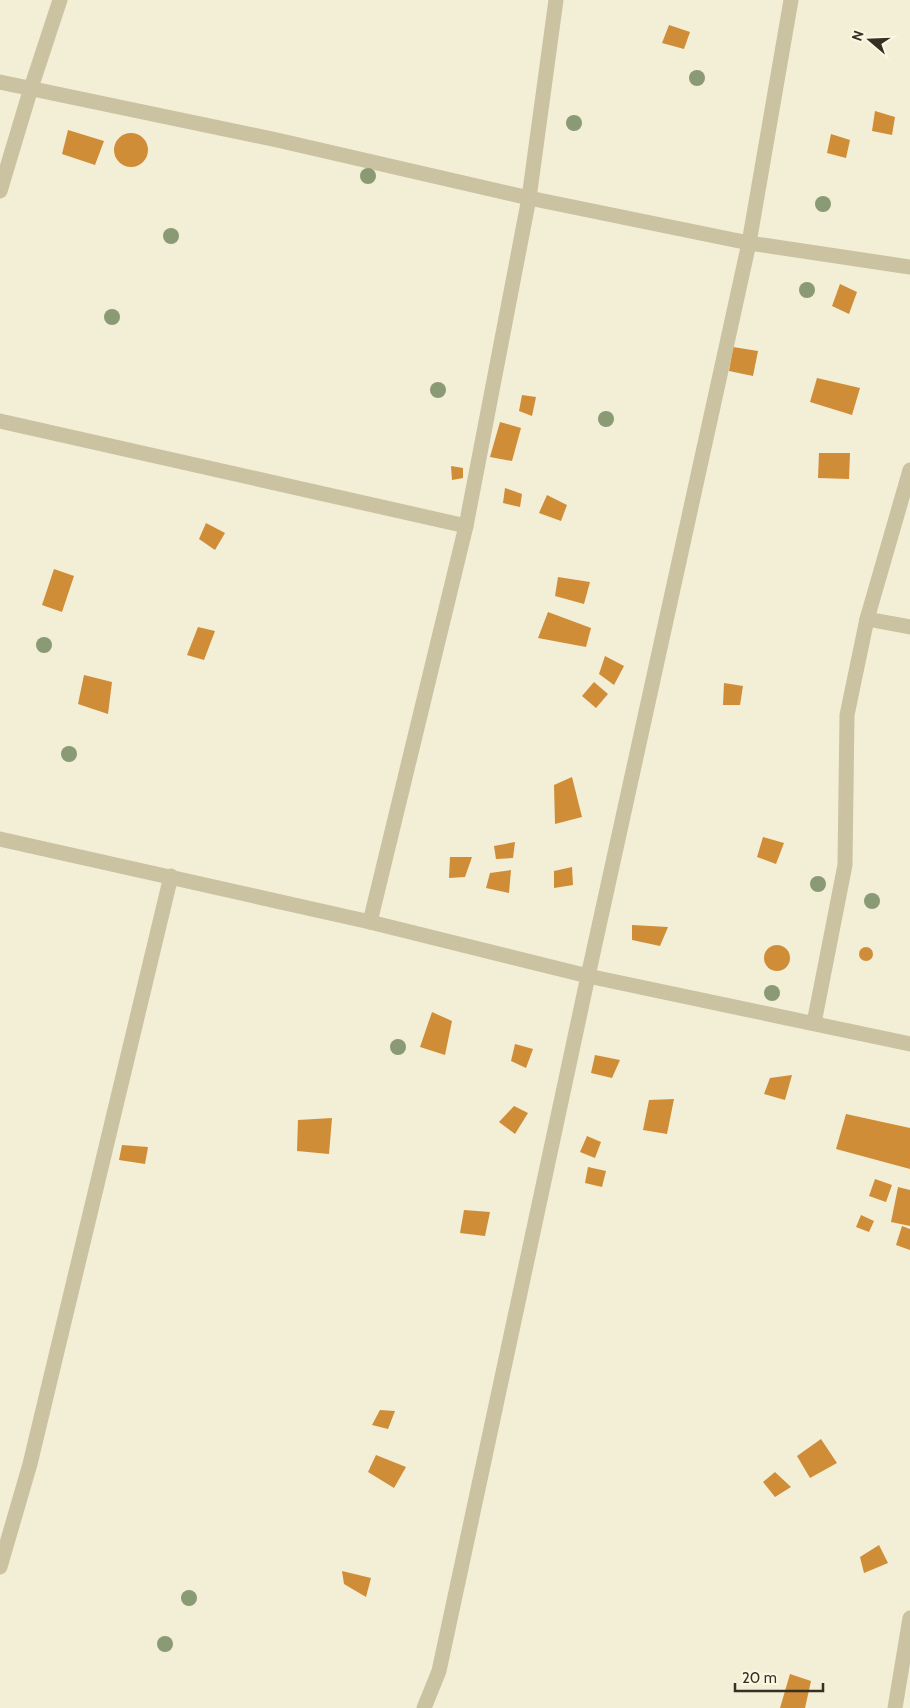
<svg xmlns="http://www.w3.org/2000/svg" width="910" height="1708" font-family="Cabin,sans-serif">
  <style>
    .building { fill: #d08d37 }
    .lines { fill: none; stroke-linecap: round; stroke-linejoin: round }
    .street { stroke: #cbc2a1; stroke-width: 15 }
    .tree { fill: #8a9a75 }
  </style>
  <rect width="100%" height="100%" fill="#f3eed6"/>
  <!-- building -->
  <g class="building">
    <polygon points="669,25 690,32 684,49 662,43"/>
    <polygon points="875,111 895,117 892,135 872,131"/>
    <polygon points="68,130 104,141 95,165 62,154"/>
    <circle cx="131" cy="150" r="17"/>
    <polygon points="831,134 850,140 846,158 827,153"/>
    <polygon points="840,284 857,292 849,314 832,306"/>
    <polygon points="733,347 758,351 753,376 729,371"/>
    <polygon points="817,378 860,388 852,415 810,402"/>
    <polygon points="522,395 536,397 532,416 519,411"/>
    <polygon points="500,422 521,428 512,461 490,457"/>
    <polygon points="819,453 850,453 849,479 818,478"/>
    <polygon points="451,466 463,468 463,478 452,480"/>
    <polygon points="505,488 522,494 520,507 503,503"/>
    <polygon points="547,495 567,505 561,521 539,513"/>
    <polygon points="206,523 225,533 215,550 199,539"/>
    <polygon points="54,569 74,576 62,612 42,605"/>
    <polygon points="558,577 590,582 584,604 555,596"/>
    <polygon points="548,612 591,628 586,647 538,638"/>
    <polygon points="198,627 215,631 204,660 187,655"/>
    <polygon points="605,656 624,666 614,685 599,674"/>
    <polygon points="84,675 112,682 108,714 78,704"/>
    <polygon points="594,682 608,694 596,708 582,696"/>
    <polygon points="724,683 743,686 740,705 723,705"/>
    <polygon points="572,777 582,817 555,824 554,785"/>
    <polygon points="763,837 784,843 776,864 757,857"/>
    <polygon points="515,842 513,858 496,859 494,846"/>
    <polygon points="450,857 472,857 465,877 449,878"/>
    <polygon points="572,867 573,885 554,888 554,871"/>
    <polygon points="511,870 509,893 486,888 490,873"/>
    <polygon points="632,925 668,927 660,946 632,940"/>
    <circle cx="777" cy="958" r="13"/>
    <circle cx="866" cy="954" r="7"/>
    <polygon points="432,1012 452,1021 445,1055 420,1047"/>
    <polygon points="515,1044 533,1049 526,1068 511,1061"/>
    <polygon points="595,1055 620,1060 612,1078 591,1073"/>
    <polygon points="792,1075 785,1100 764,1094 770,1078"/>
    <polygon points="674,1099 667,1134 643,1130 649,1100"/>
    <polygon points="514,1106 528,1113 515,1134 499,1122"/>
    <polygon points="846,1114 910,1128 910,1169 836,1149"/>
    <polygon points="332,1118 329,1154 297,1151 298,1120"/>
    <polygon points="587,1136 601,1142 595,1158 580,1152"/>
    <polygon points="122,1145 148,1147 145,1164 119,1160"/>
    <polygon points="588,1167 606,1171 602,1187 585,1183"/>
    <polygon points="875,1179 892,1185 886,1202 869,1196"/>
    <polygon points="898,1187 910,1190 910,1226 891,1222"/>
    <polygon points="464,1210 490,1212 485,1236 460,1233"/>
    <polygon points="861,1215 874,1221 869,1232 856,1227"/>
    <polygon points="902,1226 910,1229 910,1250 896,1245"/>
    <polygon points="380,1410 395,1411 388,1429 372,1425"/>
    <polygon points="821,1439 837,1463 810,1478 797,1456"/>
    <polygon points="376,1455 406,1467 394,1488 368,1472"/>
    <polygon points="775,1472 791,1487 775,1497 763,1482"/>
    <polygon points="879,1545 888,1563 864,1573 860,1557"/>
    <polygon points="342,1571 371,1578 366,1597 344,1584"/>
    <polygon points="790,1674 811,1681 805,1708 780,1708"/>
  </g>
  <g class="lines">
    <!-- street -->
    <g class="street">
      <polyline points="0,82 277,140 529,198 749,243 910,267"/>
      <polyline points="0,191 31,88 60,0"/>
      <polyline points="0,421 466,526"/>
      <polyline points="867,619 910,627"/>
      <polyline points="0,839 370,922 588,976 910,1044"/>
      <polyline points="370,922 466,526 529,198 556,0"/>
      <polyline points="814,1023 845,865 847,715 867,619 910,470"/>
      <polyline points="0,1567 30,1464 171,876"/>
      <polyline points="424,1708 439,1671 588,976 749,243 791,0"/>
      <polyline points="895,1708 910,1618"/>
    </g>
  </g>
  <!-- trees -->
  <g class="tree">
    <circle cx="697" cy="78" r="8"/>
    <circle cx="574" cy="123" r="8"/>
    <circle cx="368" cy="176" r="8"/>
    <circle cx="823" cy="204" r="8"/>
    <circle cx="171" cy="236" r="8"/>
    <circle cx="807" cy="290" r="8"/>
    <circle cx="112" cy="317" r="8"/>
    <circle cx="438" cy="390" r="8"/>
    <circle cx="606" cy="419" r="8"/>
    <circle cx="44" cy="645" r="8"/>
    <circle cx="69" cy="754" r="8"/>
    <circle cx="818" cy="884" r="8"/>
    <circle cx="872" cy="901" r="8"/>
    <circle cx="772" cy="993" r="8"/>
    <circle cx="398" cy="1047" r="8"/>
    <circle cx="189" cy="1598" r="8"/>
    <circle cx="165" cy="1644" r="8"/>
  </g>
  <!-- north arrow -->
  <g transform="translate(870 40) rotate(289)" stroke="#faf7e2" stroke-width="4" paint-order="stroke">
  <path d="M0-4L9 19L0 12L-9 19Z" fill="#352f24"/>
  <text y="-8" font-size="14" font-weight="bold" text-anchor="middle" fill="#352f24">N</text>
  </g>
  <!-- scale -->
  <path d="M735 1683v8h88v-8" fill="none" stroke="#352f24" stroke-width="2.5"/>
  <text x="742" y="1683" font-size="15" fill="#352f24" stroke="#faf7e2" stroke-width="4" paint-order="stroke">20 m</text>
</svg>
